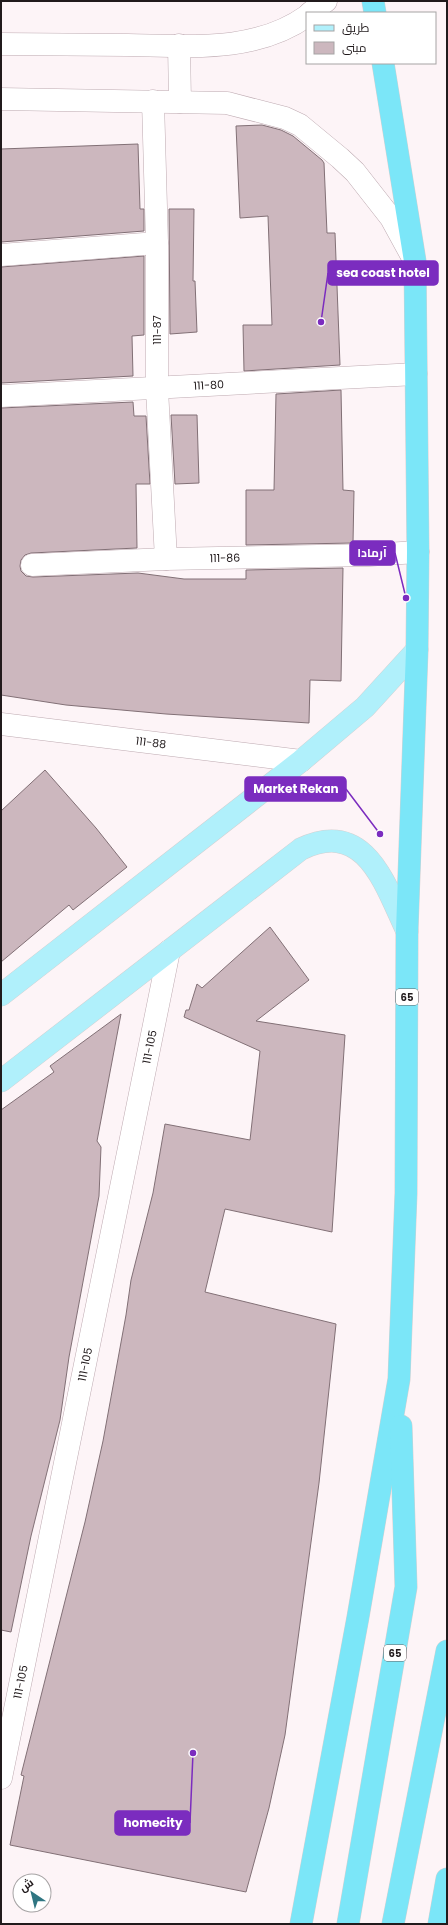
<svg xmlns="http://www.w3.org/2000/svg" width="448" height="1925" font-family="Poppins,Cairo,sans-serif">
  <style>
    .building { fill: #ccb7be; stroke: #827076 }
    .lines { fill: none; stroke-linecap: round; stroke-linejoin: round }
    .minor-casing { stroke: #beaab1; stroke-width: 23 }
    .major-casing { stroke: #d3d1d2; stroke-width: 23 }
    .highway-casing { stroke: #d3d1d2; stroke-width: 23 }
    .minor { stroke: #fff; stroke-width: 22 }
    .major { stroke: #b0f0fb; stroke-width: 22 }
    .highway { stroke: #7be6f8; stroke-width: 22 }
    .labels { text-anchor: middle; stroke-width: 3; stroke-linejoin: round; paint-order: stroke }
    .shield { fill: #fff; stroke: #645f60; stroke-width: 1 }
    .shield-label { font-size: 10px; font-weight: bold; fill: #211a1c }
    .street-label { font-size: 11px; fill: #211a1c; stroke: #fff }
    .leader { fill: none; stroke: #7b2cbf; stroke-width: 1.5 }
    .callout-dot { fill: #7b2cbf; stroke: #fff; stroke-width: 1.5 }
    .callout { fill: #7b2cbf; stroke: #7b2cbf; stroke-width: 1.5 }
    .callout-label { font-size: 12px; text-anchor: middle; font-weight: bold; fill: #fff }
  </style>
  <rect width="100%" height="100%" fill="#fdf4f7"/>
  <!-- building -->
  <g class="building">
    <polygon points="262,125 281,130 293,136 322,160 324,163 327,233 335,233 340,365 244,371 243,325 272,325 268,216 240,218 236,126"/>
    <polygon points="138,144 140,209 144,209 144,231 1,242 1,149"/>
    <polygon points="169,209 194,209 193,281 195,281 197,332 170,334"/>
    <polygon points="144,256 144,335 132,336 133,376 1,383 1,267"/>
    <polygon points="341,390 343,490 354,491 353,543 246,545 246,490 274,490 276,394"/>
    <polygon points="133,402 134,416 146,416 150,484 136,484 137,548 31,553 25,555 21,560 20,566 21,571 26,576 33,577 138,573 184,579 246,579 246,570 343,568 341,681 310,680 309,723 166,714 66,705 1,695 1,408"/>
    <polygon points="171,415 197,415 199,483 175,484"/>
    <polygon points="45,770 96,828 127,867 73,910 69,905 1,962 1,811"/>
    <polygon points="270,927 309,980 256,1021 345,1035 332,1232 225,1209 205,1292 336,1324 319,1483 285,1735 269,1808 246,1892 10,1845 24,1776 21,1775 85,1522 103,1441 126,1315 131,1280 153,1193 165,1124 250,1140 260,1051 184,1017 186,1010 189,1010 197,984 202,988"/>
    <polygon points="121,1014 97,1141 101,1147 99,1196 69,1357 60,1420 31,1536 11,1632 1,1630 1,1110 54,1072 50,1066"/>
  </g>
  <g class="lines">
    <defs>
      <g id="minor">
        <polyline points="310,13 326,1"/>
        <path d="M1,44c42,0 85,1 127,1 61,1 127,8 179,-29"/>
        <polyline points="179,45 180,102"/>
        <polyline points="1,99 227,103 285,118 300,125 340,158 355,172 391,218 414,260"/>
        <polyline points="153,101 157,243 157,389 166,559"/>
        <polyline points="1,255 157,243"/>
        <path id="s1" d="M1,396l415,-22"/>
        <path id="s2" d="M32,565l134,-6 203,-4 49,-3"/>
        <path id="s3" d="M1,724l300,37"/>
        <path id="s4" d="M1,1778l168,-827"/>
      </g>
      <g id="major">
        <polyline points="1,995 301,761 365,707 417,650"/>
        <path d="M1,1081l300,-232c65,-31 84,36 106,82"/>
      </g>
      <g id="highway">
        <polyline points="373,1 375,13"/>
        <polyline points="301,1924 358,1617 399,1379 406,1193 407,931 417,650 418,552 415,261 383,63"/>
        <polyline points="348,1924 406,1587 401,1426"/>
        <polyline points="393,1924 447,1651"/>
        <polyline points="439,1924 447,1879"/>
      </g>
    </defs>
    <!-- minor casing -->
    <use href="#minor" class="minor-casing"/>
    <!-- major casing -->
    <use href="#major" class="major-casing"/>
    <!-- highway casing -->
    <use href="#highway" class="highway-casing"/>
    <!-- minor -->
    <use href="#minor" class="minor"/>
    <!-- major -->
    <use href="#major" class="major"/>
    <!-- highway -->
    <use href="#highway" class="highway"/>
  </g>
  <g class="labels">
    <!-- shield labels -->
    <g class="shield">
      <rect x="396" y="989" width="22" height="16" rx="3"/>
      <rect x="384" y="1645" width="22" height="16" rx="3"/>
    </g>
    <g class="shield-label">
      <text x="407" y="1001">65</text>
      <text x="395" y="1657">65</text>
    </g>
    <!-- street labels -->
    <g class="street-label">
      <text transform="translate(157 330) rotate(-90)" y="4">111-87</text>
      <text dy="4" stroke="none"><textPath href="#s1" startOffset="208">111-80</textPath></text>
      <text dy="4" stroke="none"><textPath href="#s2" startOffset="193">111-86</textPath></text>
      <text dy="4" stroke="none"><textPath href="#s3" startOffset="151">111-88</textPath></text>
      <text dy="4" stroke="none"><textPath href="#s4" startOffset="746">111-105</textPath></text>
      <text dy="4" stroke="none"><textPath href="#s4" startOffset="422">111-105</textPath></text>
      <text dy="4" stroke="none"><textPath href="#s4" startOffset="98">111-105</textPath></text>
    </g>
  </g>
  <!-- callouts -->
  <path class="leader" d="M321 322L328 273M406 598L395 553M380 834L346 789M193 1753L190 1823"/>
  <g class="callout-dot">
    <circle cx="321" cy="322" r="4"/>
    <circle cx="406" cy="598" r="4"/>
    <circle cx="380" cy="834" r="4"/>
    <circle cx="193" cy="1753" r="4"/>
  </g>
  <g class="callout">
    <rect x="328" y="261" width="110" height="24" rx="4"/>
    <rect x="350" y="541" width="45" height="24" rx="4"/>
    <rect x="245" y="777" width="101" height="24" rx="4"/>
    <rect x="115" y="1811" width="75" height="24" rx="4"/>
  </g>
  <g class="callout-label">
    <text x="383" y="277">sea coast hotel</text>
    <text x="372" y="557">آرمادا</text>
    <text x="296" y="793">Market Rekan</text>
    <text x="153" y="1827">homecity</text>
  </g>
  <!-- border -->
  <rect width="448" height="1925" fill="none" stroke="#211a1c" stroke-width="4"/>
  <!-- legend -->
  <rect x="306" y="12" width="130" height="52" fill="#ffffff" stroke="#a6a3a4"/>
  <rect x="314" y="25" width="20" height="6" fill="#b0f0fb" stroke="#a6a3a4"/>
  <text x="342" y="32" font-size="12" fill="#211a1c">طريق</text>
  <rect x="314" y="42" width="20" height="12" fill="#ccb7be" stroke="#a6a3a4"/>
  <text x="342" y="52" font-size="12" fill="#211a1c">مبنى</text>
  <!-- north arrow -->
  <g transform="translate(32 1893) rotate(325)"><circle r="19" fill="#ffffff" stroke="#a6a3a4"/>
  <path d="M0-3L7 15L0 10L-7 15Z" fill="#2f7682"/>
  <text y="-6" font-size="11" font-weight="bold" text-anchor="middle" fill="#211a1c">ش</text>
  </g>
</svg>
